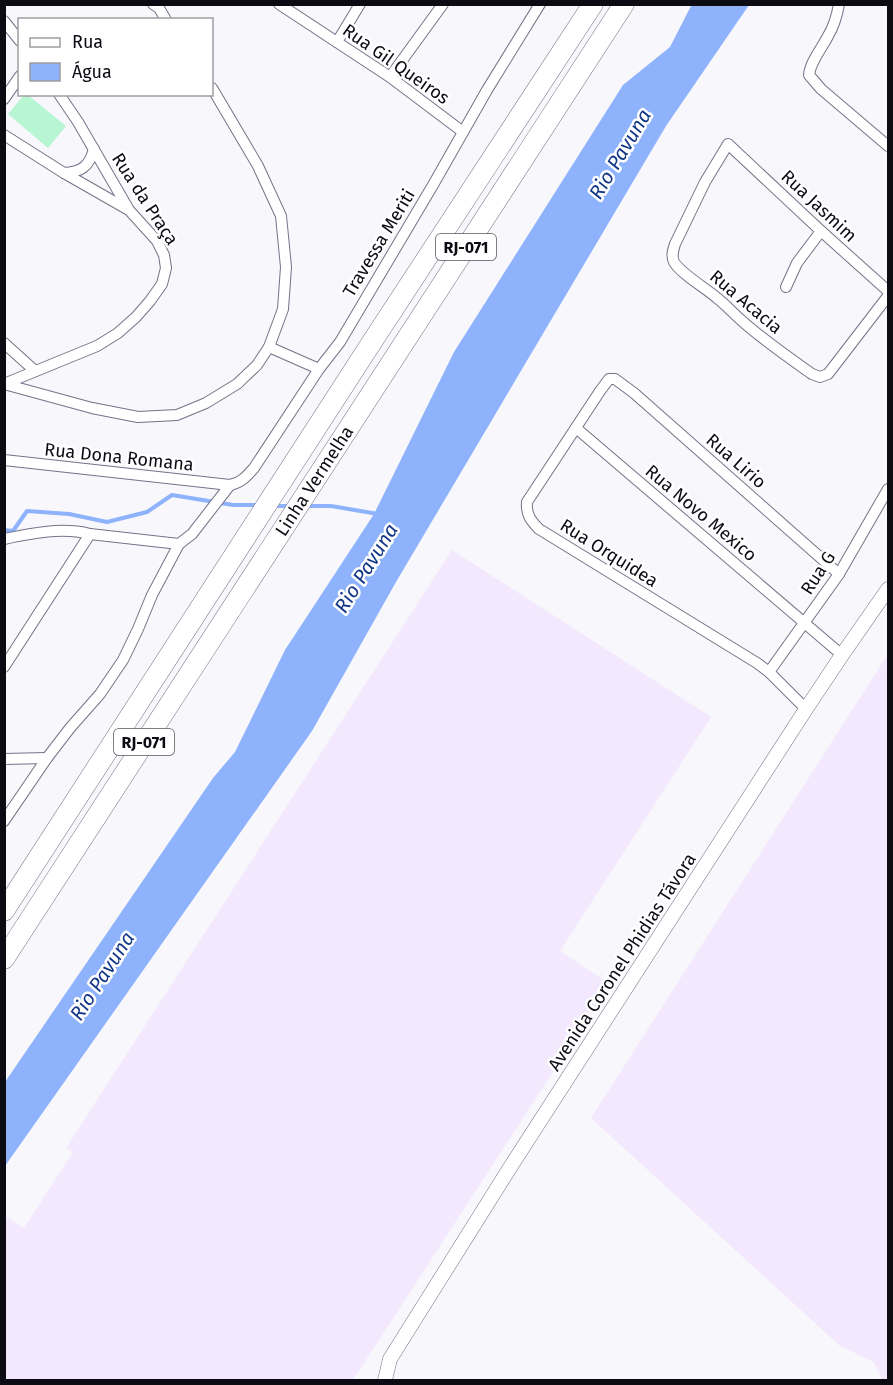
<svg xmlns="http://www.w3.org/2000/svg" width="893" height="1385" font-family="'Fira Sans',sans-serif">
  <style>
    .industrial { fill: #f3e8fd }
    .green { fill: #b7f5d3 }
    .water { fill: #8eb3fc }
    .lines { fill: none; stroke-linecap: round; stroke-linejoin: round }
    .stream { stroke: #8eb3fc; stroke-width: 4 }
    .minor-casing { stroke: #767288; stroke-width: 12 }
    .tertiary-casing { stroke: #767288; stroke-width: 15 }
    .motorway-casing { stroke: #767288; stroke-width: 21 }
    .minor { stroke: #fff; stroke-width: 10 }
    .tertiary { stroke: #fff; stroke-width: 14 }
    .motorway { stroke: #fff; stroke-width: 20 }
    .labels { text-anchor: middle; stroke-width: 5; stroke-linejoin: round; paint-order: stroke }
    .shield { fill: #fff; stroke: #55545a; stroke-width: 1.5 }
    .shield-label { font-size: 16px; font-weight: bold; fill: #0c0b13 }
    .street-label { font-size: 18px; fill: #0c0b13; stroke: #fff }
    .water-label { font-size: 20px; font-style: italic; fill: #123687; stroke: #fff }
  </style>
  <rect width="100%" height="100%" fill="#f7f7fc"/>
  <!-- industrial -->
  <g class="industrial">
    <polygon points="452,550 711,717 560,951 610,984 353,1380 5,1380 5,1220 7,1217 24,1228 73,1152 66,1148"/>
    <polygon points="888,654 888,1380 882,1380 874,1362 840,1346 591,1118"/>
  </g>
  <!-- green -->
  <polygon class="green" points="24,95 28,95 66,126 48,148 8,114"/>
  <!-- water -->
  <polygon class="water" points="692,4 749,5 666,126 396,582 312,731 5,1166 5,1082 213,778 235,752 285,650 374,514 454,352 623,85 670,47"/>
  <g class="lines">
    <!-- stream -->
    <g class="stream">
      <polyline points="275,506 291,506"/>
      <polyline points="305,506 331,506 378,514"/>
      <polyline points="4,530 13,531 27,511 69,514 107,522 147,512 172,495 233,505 258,505"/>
    </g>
    <defs>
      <g id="minor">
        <polyline points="153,4 159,8 166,20"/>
        <polyline points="279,4 390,77 463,132"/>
        <path d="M839,4c-2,12 -5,22 -11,32 -6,12 -18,26 -19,39l12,14 67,57"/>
        <polyline points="4,21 20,41"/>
        <polyline points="337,42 360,4"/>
        <polyline points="390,77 443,4"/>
        <polyline points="4,99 20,76"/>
        <polyline points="4,135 64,173 127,209"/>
        <path d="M64,173c17,-1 25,-6 30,-24"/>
        <polyline points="786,287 797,263 821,231"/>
        <path d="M888,291l-67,-60 -93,-87 -23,38 -30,62c-2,6 -4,12 -1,18 6,11 33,27 43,36 9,7 16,15 24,22 22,20 47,37 71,54l8,3 8,-3 60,-78"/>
        <polyline points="4,343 35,371"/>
        <polyline points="269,347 319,369"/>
        <polyline points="4,384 92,408 138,417 177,415 206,403 237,384 257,365 269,347 283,309 286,267 281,216 258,166 212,88"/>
        <polyline points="4,384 97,346 118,333 136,317 150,301 162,284 166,268 164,255 157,241 129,210 78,122 59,94"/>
        <polyline points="576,428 842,655"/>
        <path d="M4,460l226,25c11,-2 17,-9 24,-17l65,-99 21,-27 93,-157 54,-95 53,-86"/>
        <path d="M4,539c29,-6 58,-12 86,-5l89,10"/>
        <polyline points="4,667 90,534"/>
        <polyline points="769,672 839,574 888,489"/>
        <path d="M806,709l-37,-37 -12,-9 -218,-134c-9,-9 -13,-15 -12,-27l73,-111 9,-12h6l19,14 205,181"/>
        <polyline points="4,759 47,758"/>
        <polyline points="4,821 47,758 70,728 100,694 123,660 138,629 152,595 179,544 192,534 230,485"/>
      </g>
      <polyline id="tertiary" points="385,1380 390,1359 511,1166 806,709 842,655 888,589"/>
      <g id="motorway">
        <polyline points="4,911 370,345 593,4"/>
        <path id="s1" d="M4,959l620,-955"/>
      </g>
    </defs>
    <!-- minor casing -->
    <use href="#minor" class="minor-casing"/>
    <!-- tertiary casing -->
    <use href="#tertiary" class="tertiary-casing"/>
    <!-- motorway casing -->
    <use href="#motorway" class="motorway-casing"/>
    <!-- minor -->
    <use href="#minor" class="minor"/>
    <!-- tertiary -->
    <use href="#tertiary" class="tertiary"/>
    <!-- motorway -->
    <use href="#motorway" class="motorway"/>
  </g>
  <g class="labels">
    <!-- shield labels -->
    <g class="shield">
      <rect x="436" y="234" width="60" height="26" rx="4.5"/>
      <rect x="114" y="729" width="60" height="26" rx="4.5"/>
    </g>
    <g class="shield-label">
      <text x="466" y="253">RJ-071</text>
      <text x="144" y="748">RJ-071</text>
    </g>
    <!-- street labels -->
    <g class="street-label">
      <text transform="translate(396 64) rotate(35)" y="6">Rua Gil Queiros</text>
      <text transform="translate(145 199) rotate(57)" y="6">Rua da Praça</text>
      <text transform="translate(819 206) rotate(43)" y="6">Rua Jasmim</text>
      <text transform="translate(379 243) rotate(-59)" y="6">Travessa Meriti</text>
      <text transform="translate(746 302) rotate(40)" y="6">Rua Acacia</text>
      <text transform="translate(119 457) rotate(6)" y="6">Rua Dona Romana</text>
      <text transform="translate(736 461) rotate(41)" y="6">Rua Lirio</text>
      <text dy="6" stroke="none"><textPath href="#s1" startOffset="570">Linha Vermelha</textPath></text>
      <text transform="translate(701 513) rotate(40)" y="6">Rua Novo Mexico</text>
      <text transform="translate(609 553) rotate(32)" y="6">Rua Orquidea</text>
      <text transform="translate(818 573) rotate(-57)" y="6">Rua G</text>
      <text transform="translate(622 962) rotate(-57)" y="6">Avenida Coronel Phidias Távora</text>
    </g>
    <!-- water labels -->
    <g class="water-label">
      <text transform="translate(620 154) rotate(-59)" y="7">Rio Pavuna</text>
      <text transform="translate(366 568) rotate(-58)" y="7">Rio Pavuna</text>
      <text transform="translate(102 976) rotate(-57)" y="7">Rio Pavuna</text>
    </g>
  </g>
  <!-- border -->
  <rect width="893" height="1385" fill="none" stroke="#0c0b13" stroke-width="12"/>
  <!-- legend -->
  <rect x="18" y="18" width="195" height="78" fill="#ffffff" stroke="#9e9da1" stroke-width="1.5"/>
  <rect x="30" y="38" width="30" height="9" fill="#ffffff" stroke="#9e9da1" stroke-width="1.5"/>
  <text x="72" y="48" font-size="18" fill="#0c0b13">Rua</text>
  <rect x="30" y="63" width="30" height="18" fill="#8eb3fc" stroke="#9e9da1" stroke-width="1.5"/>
  <text x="72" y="78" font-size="18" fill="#0c0b13">Água</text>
</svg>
